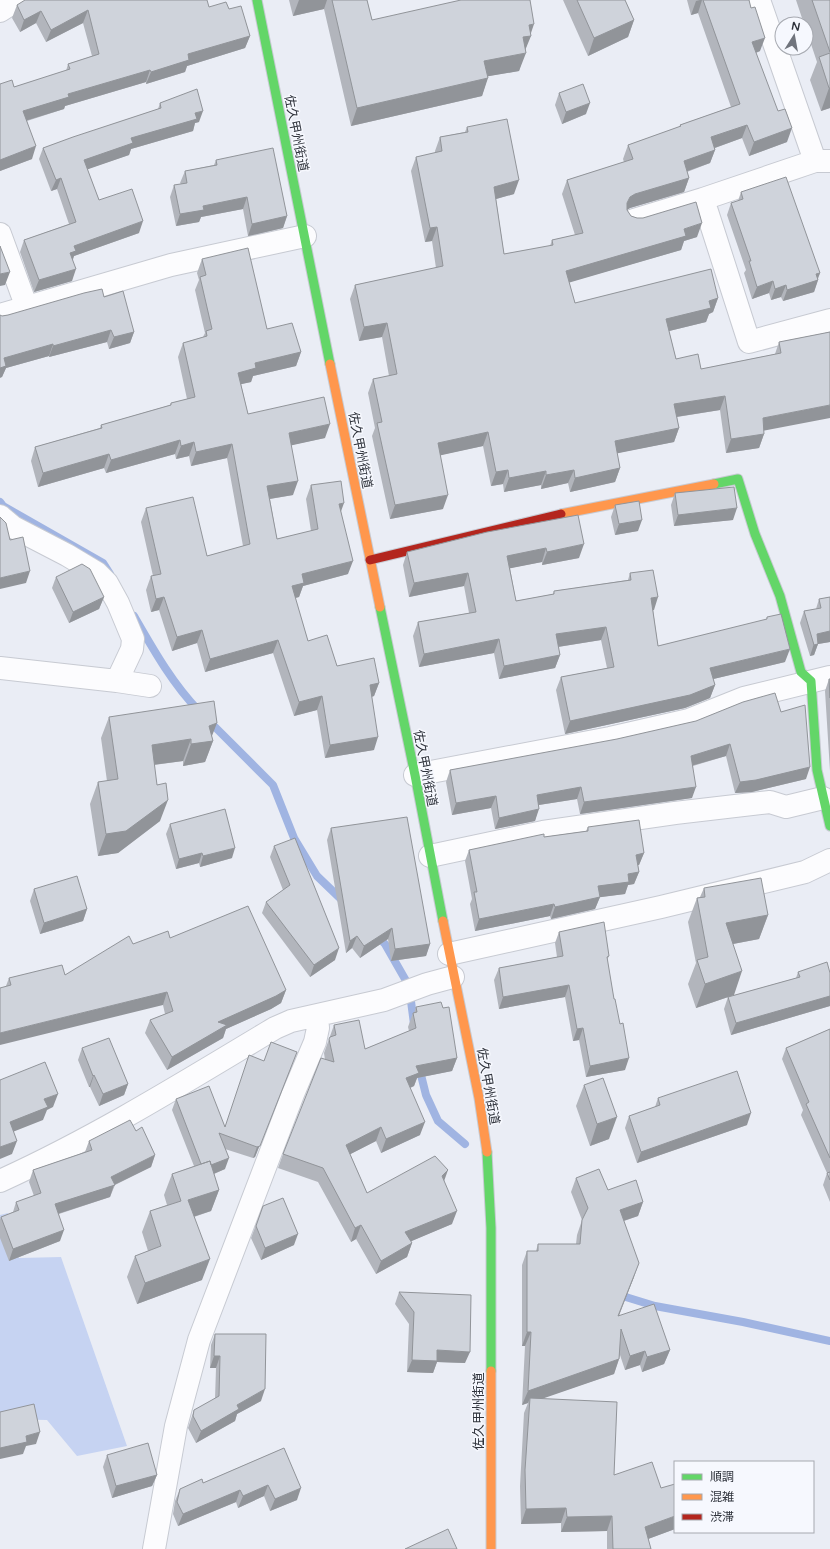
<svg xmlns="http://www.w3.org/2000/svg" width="830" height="1549" font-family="'Varela Round','Noto Sans JP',sans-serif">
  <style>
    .green { fill: #c6d3f2 }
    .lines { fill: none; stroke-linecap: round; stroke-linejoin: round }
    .stream { stroke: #a0b4e2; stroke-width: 8 }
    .street-casing { stroke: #c7cad2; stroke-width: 24 }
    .fast-casing { stroke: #c7cad2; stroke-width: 11 }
    .slow-casing { stroke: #c7cad2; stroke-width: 11 }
    .jam-casing { stroke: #c7cad2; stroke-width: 11 }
    .street { stroke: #fcfcfe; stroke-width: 22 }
    .fast { stroke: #63d668; stroke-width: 9 }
    .slow { stroke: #ff974d; stroke-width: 9 }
    .jam { stroke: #b3261e; stroke-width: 9 }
    .wall { fill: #b2b5bc }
    .shaded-wall { fill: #919499 }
    .building { fill: #cfd3db; stroke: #919499 }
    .labels { text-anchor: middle; stroke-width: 3; stroke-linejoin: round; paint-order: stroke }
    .street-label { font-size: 13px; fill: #2f333c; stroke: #f6f8fe }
  </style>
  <rect width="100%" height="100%" fill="#eaedf5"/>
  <!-- green -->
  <path class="green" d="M8 1213 19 1258 61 1257 127 1446 77 1456 47 1420 0 1419V1215Z"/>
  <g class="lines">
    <!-- stream -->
    <path class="stream" d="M0 502 3 506 103 563 110 574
      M134 616C153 649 172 683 199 711
      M209 721 273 785 294 838 317 876 343 901
      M376 935 385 944 409 986 414 1024
      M419 1067 426 1095 438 1121 465 1144
      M616 1294 655 1306 743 1322 830 1341"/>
    <!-- street casing -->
    <g class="street-casing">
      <path id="street" d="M759 0 815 161
        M0 11 17 0
        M830 161H815L703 199 749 342 830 320
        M634 220 703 199
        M0 234 27 308
        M0 315 171 265 305 236
        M0 516 13 527 67 555 97 573 107 583 118 603 133 639 132 649 117 681 0 668
        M117 681 150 686
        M415 775 610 738 689 720 744 698 830 677
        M430 856 543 832 675 813 770 802 786 807 823 798
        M449 954 661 907 805 872 830 860
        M0 1181C95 1138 185 1082 275 1028L291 1021 384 1000 427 984 453 977
        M154 1549 176 1426 199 1340 293 1094 315 1042 318 1028 317 1016"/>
    </g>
    <!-- fast casing -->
    <g class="fast-casing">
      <path id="fast" d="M257 0 330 364
        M714 484 738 479 755 534 780 596 801 672 811 681 817 770 830 826
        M380 607 415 775 443 921
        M487 1152 491 1228V1371"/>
    </g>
    <!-- slow casing -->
    <g class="slow-casing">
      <path id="slow" d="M330 364 380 607
        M561 514 714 484
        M443 921 479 1098 487 1152
        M491 1371V1549"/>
    </g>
    <!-- jam casing -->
    <g class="jam-casing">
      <path id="jam" d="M370 560 561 514"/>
    </g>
    <!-- street -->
    <use href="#street" class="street"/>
    <!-- fast -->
    <use href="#fast" class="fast"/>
    <!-- slow -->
    <use href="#slow" class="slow"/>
    <!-- jam -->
    <use href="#jam" class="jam"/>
  </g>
  <!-- wall -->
  <path class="wall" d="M289 0H367L372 20 530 34 519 71 488 76 482 96 351 126 324 9 293 16Z
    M563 0H625L634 20 628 37 588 56Z
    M687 0H749L760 51 756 53 787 142 749 156 742 138 715 148V150L710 163 687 172 689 178 684 192 630 208 627 210 631 216 637 218 697 237 684 241 681 250 569 282 575 303 718 298 713 312 709 314 706 322 669 331 676 359 701 369 775 354 779 342 830 332 763 431 764 434 759 448 726 453 720 410 677 417 679 428 674 442 617 453 620 468 615 482 570 492 568 483 541 489V485L504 492 503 484 491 486 483 446 440 455 443 509 390 519 372 436 375 428 368 393 373 379 389 376 382 337 359 341 350 299 355 285 436 268 432 241 425 242 411 171 416 157 435 153V151L440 137 465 132 467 127 514 194 496 199 504 254 550 246 552 240 575 235 562 194 567 180 624 162 623 159 628 145 679 127 680 125 731 107 698 13 691 15Z
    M796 0H830V108L821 111 810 80 817 62 806 29V24H804Z
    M17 5 209 7 229 9 250 36 245 48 187 66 185 72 146 84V82L65 106 64 109 27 121 32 159 0 171V84L14 87 66 71 68 64 92 56 83 23 46 42 36 23 20 32 12 18Z
    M559 93 586 114 562 124 555 105Z
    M160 103 199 122 195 123 193 131 131 149 129 155 87 169 99 200 139 233 74 256 73 260 72 281 34 292 20 252 24 240 69 224 57 189 51 191 39 159 43 148 158 109Z
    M216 160 287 216 283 228 248 236 243 209 201 217 199 222 176 226 170 197 174 185 181 184 180 183 185 171 214 165Z
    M741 192 820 273 818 279V280L814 292 783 301 781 297 771 300 769 293 752 299 744 273 746 270 727 215 731 203 738 201Z
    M202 259 267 329 301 352 296 366 253 376 251 382 241 384 248 414 325 438 291 445 293 495 270 499 277 539 311 531 306 499 311 485 341 511 348 574 303 586 299 597 295 598 308 641 337 666 379 683 374 696 372 697 374 750 325 758 317 710 294 716 273 653 205 672 197 643 172 651 159 610 151 612 146 590 151 576H153L141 522 146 508 207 556 243 546 227 458 191 466 189 456 176 459 175 454 106 473 104 468 38 487 31 461 35 447 100 428 101 425 170 405 171 403 187 399 178 357 183 343 203 337 205 333 195 290 199 280 197 273Z
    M104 297 134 332 130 343 109 349 107 342 49 357V356L6 368 2 377V316L8 315Z
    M675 493 733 520 674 526 671 505Z
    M615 505 638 531 615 535 611 517Z
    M487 532 579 558 542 565V562L510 568 516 601 553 594 554 591 628 580 630 573 654 610H653L658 646 766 620 767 617 785 662 713 679 715 685 710 698 685 708 565 734 556 690 561 677 607 668 601 640 558 647 560 655 555 668 499 679 494 653 419 667 413 636 418 622 469 613 464 586 409 597 403 565 407 552Z
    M56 577 104 597 99 609 69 623 52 588Z
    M830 597V642L818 644 814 655 810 656 800 623 804 611 816 609 819 599Z
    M829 679H830V771L825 691Z
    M781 712 806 779 752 792 735 793 726 756 693 766 692 798 580 814 577 799 539 805 535 821 495 829 491 808 452 815 446 782 450 770Z
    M109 717 212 737 213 741 205 762 183 766V761L154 765 160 821 118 853 98 856 90 804 98 782 107 781 101 738Z
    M170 824 232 858 200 867 199 863 176 869 166 834Z
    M588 827 644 853 639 865H638L639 872 634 884 628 885 625 894 600 897 595 909 551 919 550 916 475 931 470 904 472 899 465 861 469 850 544 837 586 831Z
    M331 828 430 944 426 956 391 961 388 939 360 958 352 948 346 953 327 840Z
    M274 846 335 960 310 977 262 913 266 902 283 890 270 857Z
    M704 888 768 915 759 939 733 944 734 995 696 1008 688 984 696 963 688 922 697 898 700 897Z
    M34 889 87 909 83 921 40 934 30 901Z
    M559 932 609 956 607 960 625 1070 586 1077 579 1040 573 1041 565 997 499 1009 494 980 499 968 557 957 555 943Z
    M170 938 286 990 281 1003 271 1009 226 1029 223 1038 167 1070 145 1033 150 1020 165 1014 163 1005 6 986 9 978 65 975 133 944Z
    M798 972 830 973V1006L731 1035 724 1009 728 997 796 978Z
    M416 1007 443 1008 457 1058 452 1071 417 1078 414 1086 410 1088 420 1135 381 1153 376 1141 350 1154 367 1193 444 1181 452 1224 411 1241 412 1243 407 1257 376 1274 356 1239 351 1242 318 1182 278 1168 283 1154 325 1060 324 1053 334 1025 365 1049 409 1031 408 1027 413 1013H414Z
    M830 1029V1202L823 1185 827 1173 801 1115 803 1110 782 1059 786 1048Z
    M82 1048 128 1084 124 1095 99 1106 90 1087H89L78 1060Z
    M297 1052 255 1157 253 1158 225 1149V1169L214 1174 219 1190 211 1211 194 1217 202 1280 137 1304 127 1277 135 1256 148 1251 142 1232 150 1211 167 1205 164 1195 172 1174 194 1166 172 1110 176 1099 225 1126 264 1061Z
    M584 1085 609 1139 590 1146 576 1106Z
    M658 1098 747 1125 637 1163 625 1128 629 1116 655 1107Z
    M136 1131 155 1155 151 1167 115 1185 110 1197 59 1214 60 1241 9 1261 0 1238V1219L1 1217 13 1212 16 1202 34 1196 29 1182 33 1170 85 1152 89 1141Z
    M576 1178 608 1190 643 1202 638 1216 624 1221 634 1277 618 1316 670 1350 664 1364 642 1372 640 1365 625 1370 620 1355 619 1359 614 1374 542 1398 614 1475 675 1529 648 1539 651 1549H607V1531L561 1532V1523L521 1524 520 1486 524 1413 528 1403 522 1405 525 1346H522V1265L527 1251H536L538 1244H576L577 1235 582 1220 571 1192Z
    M263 1206 294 1245 261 1260 251 1238Z
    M399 1292 465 1363 437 1362 433 1373 407 1372 409 1324 395 1304Z
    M215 1334 261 1401 237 1414 235 1421 196 1443 188 1428 194 1410 215 1399 216 1368H210L211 1345Z
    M284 1448 297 1500 270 1511 264 1496 238 1508 236 1502 178 1526 173 1514 175 1501 180 1489 203 1483Z
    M107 1455 157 1475 152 1486 112 1498 103 1467Z"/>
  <!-- shaded-wall -->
  <path class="shaded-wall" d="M299 0H327L324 9 293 16Z
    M700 0H702L698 13 691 15 696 1Z
    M88 10 83 23 46 42 51 30Z
    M41 11 36 23 20 32 24 20Z
    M634 20 628 37 588 56 594 38Z
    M534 24 530 36H531L524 53 523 37 529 25Z
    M250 36 245 48 187 66 185 72 146 84 151 72 188 54Z
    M765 38 760 51 747 56 752 42Z
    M526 53 519 71 478 78 484 61Z
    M150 70 146 82 65 106 64 109 18 123 23 111 68 94Z
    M488 78 482 96 351 126 357 108Z
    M829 88H830V108L821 111Z
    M590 103 586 114 562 124 566 112Z
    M203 111 199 122 195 123 193 131 131 149 129 155 80 172 84 160 131 138 195 113Z
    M747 125 742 138 706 151 711 137Z
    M792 128 787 142 749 156 754 142Z
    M36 146 32 159 0 171V160Z
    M715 150 710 163 679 174 684 161Z
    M61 178 57 189 51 191 56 180Z
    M689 178 684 192 630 208 625 211 627 203 630 197 635 194Z
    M519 180 514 194 489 201 494 187Z
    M247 197 243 209 201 217 199 222 176 226 180 214 203 206Z
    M287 216 283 228 248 236 252 224Z
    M143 221 139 233 74 256 71 263 70 253 74 246Z
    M702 223 697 237 684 241 681 250 561 285 566 271 684 229Z
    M437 227 432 241 425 242 430 228Z
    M76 269 72 281 34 292 39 280Z
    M10 272 5 285 0 286V274Z
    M820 273 817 280H818L814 292 783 301 787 290 816 274Z
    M773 281 769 293 752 299 757 287Z
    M786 285 781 297 771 300 775 289Z
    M718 298 713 312 709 314 706 322 661 333 666 319 709 301Z
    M387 323 382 337 359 341 364 327Z
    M111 330 107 342 49 357 53 346Z
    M134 332 130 343 109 349 114 337Z
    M53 344 49 356 6 368 2 377 0 378V368L4 358Z
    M301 352 296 366 253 376 251 382 233 386 238 373 255 363Z
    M725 396 720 410 669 418 674 404Z
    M830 405V418L757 432 763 418Z
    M330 424 325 438 284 447 289 433Z
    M679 428 674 442 609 455 615 441Z
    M488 432 483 446 433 457 438 443Z
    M764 434 759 448 726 453 731 439Z
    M180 440 175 454 106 473 111 460Z
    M194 442 189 456 176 459 181 446Z
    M232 444 227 458 191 466 196 452Z
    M109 454 104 468 38 487 43 473Z
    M620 468 615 482 570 492 575 478Z
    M508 470 503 484 491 486 496 472Z
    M574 470 568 483 541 489 546 475Z
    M546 471 541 485 504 492 509 478Z
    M298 481 293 495 263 500 267 486Z
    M448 495 443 509 390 519 395 505Z
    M344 503 339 517V504Z
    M737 508 733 520 674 526 678 515Z
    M642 520 638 531 615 535 619 524Z
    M584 544 579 558 542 565 547 552Z
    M546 548 542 562 502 570 507 556Z
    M353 561 348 574 303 586 299 597 287 600 292 586 302 574Z
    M30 571 26 583 0 589V578Z
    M468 573 464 586 409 597 414 583Z
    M104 597 99 609 69 623 73 612Z
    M164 597 159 610 151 612 156 599Z
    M658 597 654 610 646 611 651 598Z
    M606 627 601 640 551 648 556 634Z
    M202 630 197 643 172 651 177 637Z
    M830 631V642L818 644 814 655 810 656 817 634Z
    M499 639 494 653 419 667 424 654Z
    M278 640 273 653 205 672 210 659Z
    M790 649 785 662 705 681 710 668Z
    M560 655 555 668 499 679 504 666Z
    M379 683 374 696 365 698 370 685Z
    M715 685 710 698 685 708 565 734 570 721Z
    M322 696 317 710 294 716 299 702Z
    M217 723 210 741H213L205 762 183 766 191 744 209 726Z
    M378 737 374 750 325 758 330 745Z
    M191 739 183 761 144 766 152 745Z
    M730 744 726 756 687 767 691 756Z
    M810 767 806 779 752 792 735 793 740 782Z
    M581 787 577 799 532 806 537 795Z
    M696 787 692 798 580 814 584 802Z
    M496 796 491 808 452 815 456 803Z
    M168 800 160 821 118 853 98 856 106 834Z
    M539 809 535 821 495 829 499 818Z
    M235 848 232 858 200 867 203 856Z
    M202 853 199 863 176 869 179 859Z
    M644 853 639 865 632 866 636 855Z
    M639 872 634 884 628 885 625 894 594 898 598 886 628 874Z
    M600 897 595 909 551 919 555 907Z
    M554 904 550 916 475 931 479 919Z
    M87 909 83 921 40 934 44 923Z
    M768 915 759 939 717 947 726 923Z
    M392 928 388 939 360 958 364 946Z
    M357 936 352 948 346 953 350 941Z
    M430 944 426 956 391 961 395 949Z
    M339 948 335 960 310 977 314 965Z
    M742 971 734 995 696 1008 705 984Z
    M569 985 565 997 499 1009 503 997Z
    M286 990 281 1003 271 1009 226 1029 223 1038 167 1070 172 1057 218 1022Z
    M167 992 163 1005 0 1045V1033Z
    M830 996V1006L731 1035 736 1023Z
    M583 1028 579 1040 573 1041 577 1029Z
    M297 1052 255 1157 253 1158 257 1147Z
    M457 1058 452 1071 417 1078 414 1086 401 1092 406 1078 416 1066Z
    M629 1058 625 1070 586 1077 590 1066Z
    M94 1075 90 1087H89L93 1076Z
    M128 1084 124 1095 99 1106 103 1094Z
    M58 1094 53 1107 47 1110 43 1120 5 1135 10 1122 44 1099Z
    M751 1113 747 1125 637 1163 641 1152Z
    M617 1117 609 1139 590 1146 597 1124Z
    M425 1122 420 1135 381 1153 386 1139Z
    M381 1127 376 1141 341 1159 346 1145Z
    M17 1141 12 1154 0 1159V1147Z
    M155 1155 151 1167 114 1185 110 1197 51 1216 55 1204Z
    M229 1158 225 1169 199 1180 203 1168Z
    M448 1170 443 1184 442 1176Z
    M219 1190 211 1211 180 1221 188 1200Z
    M643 1202 638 1216 614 1224 620 1210Z
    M457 1211 452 1224 400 1246 405 1232Z
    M361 1225 356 1239 351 1242 355 1228Z
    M64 1230 60 1241 9 1261 13 1249Z
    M298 1234 294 1245 261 1260 265 1248Z
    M412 1243 407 1257 376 1274 381 1261Z
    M210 1259 202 1280 137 1304 145 1283Z
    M639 1263 634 1277 613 1331 618 1316Z
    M527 1332H531L525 1346H522Z
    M437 1350 470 1352 465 1363 437 1362 433 1373 407 1372 412 1360Z
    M670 1350 664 1364 642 1372 647 1357Z
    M645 1351 640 1365 625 1370 630 1356Z
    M214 1356H220L216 1368H210Z
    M619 1359 614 1374 530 1403V1398L528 1403 522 1405 528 1391Z
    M265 1389 261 1401 237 1414 235 1421 196 1443 201 1431 237 1405Z
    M40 1432 36 1444 26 1446 23 1454 0 1459V1448L26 1436Z
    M157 1475 152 1486 112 1498 116 1486Z
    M268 1485 264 1496 238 1508 243 1496Z
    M301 1488 297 1500 270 1511 275 1499Z
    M240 1490 236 1502 178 1526 183 1514Z
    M566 1508 561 1523 521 1524 526 1509Z
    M612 1516 607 1531 561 1532 567 1517Z
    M675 1516V1529L640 1542 645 1527Z"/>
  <!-- building -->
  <path class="building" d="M25 0H207L209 7 226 2 229 9 241 6 250 36 188 54 189 60 151 72 150 70 68 94 69 97 23 111 36 146 0 160V84L12 80 14 87 70 69 68 64 99 54 88 10 51 30 41 11 24 20 17 5Z
    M332 0H367L372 20 461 0H530L534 24 529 25 531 36 523 37 526 53 484 61 488 78 357 108Z
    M577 0H625L634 20 594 38Z
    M703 0H749L751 8 755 7 765 38 752 42 778 111 785 109 792 128 754 142 747 125 711 137 715 150 684 161 689 178 635 194 630 197 627 203V210L631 216 637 218H643L696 202 702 223 684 229 686 236 566 271 575 303 711 269 718 298 709 301 711 308 666 319 676 359 698 354 701 369 781 353 779 342 830 332V405L763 418 764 434 731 439 725 396 674 404 679 428 615 441 620 468 575 478 574 470 546 475V471L509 478 508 470 496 472 488 432 438 443 448 495 395 505 377 423 382 422 373 379 397 374 387 323 364 327 355 285 443 266 437 227 430 228 416 157 442 151 440 137 468 132 467 127 507 119 519 180 494 187 504 254 553 245 552 240 583 233 567 180 633 159 628 145 681 126 680 125 740 104Z
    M812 0H830V52Z
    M830 53V88H829L819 57Z
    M583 84 590 103 566 112 559 93Z
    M197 89 203 111 195 113 197 119 131 138 133 143 84 160 99 200 132 189 143 221 74 246 76 251 70 253 76 269 39 280 24 240 76 222 61 178 56 180 43 148 73 137 161 108 160 103Z
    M273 148 287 216 252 224 247 197 203 206 204 210 180 214 174 185 187 183 185 171 217 165 216 160Z
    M786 177 820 273 816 274 818 280 787 290 786 285 775 289 773 281 757 287 749 261H751L731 203 743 199 741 192Z
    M0 246 10 272 0 274Z
    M248 248 267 329 292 323 301 352 255 363 256 368 238 373 248 414 324 397 330 424 289 433 298 481 267 486 277 539 318 529 311 485 341 481 344 503 339 504 353 561 302 574 304 583 292 586 308 641 327 635 337 666 374 658 379 683 370 685 378 737 330 745 322 696 299 702 278 640 210 659 202 630 177 637 164 597 156 599 151 576 161 574 146 508 193 497 207 556 250 544 232 444 196 452 194 442 181 446 180 440 111 460 109 454 43 473 35 447 102 428 101 425 171 405V403L195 397 183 343 207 336 206 331 212 329 200 277 206 275 202 259Z
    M102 289 104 297 123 291 134 332 114 337 111 330 53 346V344L4 358 6 366 0 368V315L2 316 8 315 84 293Z
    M734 487 737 508 678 515 675 493Z
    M639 501 642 520 619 524 615 505Z
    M578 515 584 544 547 552 546 548 507 556 516 601 554 594V591L631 580 630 573 653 570 658 597 651 598 658 646 767 619V617L781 614 790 649 710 668 715 685 690 695 570 721 561 677 614 667 606 627 556 634 560 655 504 666 499 639 424 654 418 622 476 612 468 573 414 583 407 552 487 532Z
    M0 517 6 523 10 540 23 537 30 571 0 578Z
    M82 564 90 569 104 597 73 612 56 577Z
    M830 597V631L817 634 818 644 814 645 804 611 821 608 819 599Z
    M829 679H830V698Z
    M775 693 781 712 805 705 810 767 756 780 740 782 730 744 691 756 696 787 584 802 581 787 537 795 539 809 499 818 496 796 456 803 450 770 617 739 696 721 743 702Z
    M214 701 217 723 209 726 213 741 191 744V739L152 745 157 785 166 783 168 800 126 831 106 834 98 782 118 779 109 717Z
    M225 809 235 848 203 856 202 853 179 859 170 824Z
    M407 817 430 944 395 949 392 928 364 946 357 936 350 941 331 828Z
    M639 820 644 853 636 855 639 872 628 874 629 882 598 886 600 897 555 907 554 904 479 919 474 892H477L469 850 544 834V837L588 831V827Z
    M295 838 339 948 314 965 266 902 290 885 274 846Z
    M77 876 87 909 44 923 34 889Z
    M761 878 768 915 726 923 742 971 705 984 697 960 708 957 697 898 705 897 704 888Z
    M248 906 286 990 276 996 218 1022 227 1025 172 1057 150 1020 173 1011 167 992 0 1033V988L11 985 9 978 62 965 65 975 129 936 133 944 168 931 170 938Z
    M604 922 609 956 607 957 614 999H615L620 1024 623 1023 629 1058 590 1066 583 1028 577 1029 569 985 503 997 499 968 563 956 559 932Z
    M827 962 830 973V996L736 1023 728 997 800 977 798 972Z
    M441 1002 443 1008 449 1007 457 1058 416 1066 419 1073 406 1078 425 1122 386 1139 381 1127 346 1145 367 1193 435 1156 448 1170 442 1176 457 1211 405 1232 412 1243 381 1261 361 1225 355 1228 323 1168 283 1154 321 1058 334 1062 329 1039 330 1037 336 1035 334 1025 359 1020 365 1049 416 1028 413 1013 417 1012 416 1007Z
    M830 1029V1158L806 1104 809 1102 786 1048Z
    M109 1038 128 1084 103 1094 94 1075 93 1076 82 1048Z
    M271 1042 297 1052 260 1146 257 1147 219 1133 229 1158 211 1165 210 1161 201 1164 176 1099 209 1086 225 1127 249 1055 264 1061Z
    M45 1062 58 1094 44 1099 48 1107 10 1122 17 1141 0 1147V1080Z
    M737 1071 751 1113 641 1152 629 1116 660 1105 658 1098Z
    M603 1078 617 1117 597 1124 584 1085Z
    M130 1120 136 1131 142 1127 155 1155 111 1177 115 1185 55 1204 64 1230 13 1249 1 1217 19 1210 16 1202 41 1193 33 1170 92 1150 89 1141Z
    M210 1161 219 1190 188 1200 210 1259 145 1283 135 1256 161 1246 150 1211 181 1201 172 1174Z
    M599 1169 608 1190 636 1180 643 1202 620 1210 639 1263 618 1316 654 1304 670 1350 647 1357 645 1351 630 1356 621 1329 619 1359 528 1391 531 1332H527V1251H538V1244H580L582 1220 588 1208 576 1178Z
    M830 1172V1180L827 1173Z
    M283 1198 298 1234 265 1248 256 1226 263 1206Z
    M399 1292 471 1295 470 1352 437 1350V1361L412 1360 414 1312Z
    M215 1334H266L265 1389 237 1405 239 1409 201 1431 193 1416 194 1410 219 1396 220 1356H214Z
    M530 1398 617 1402 614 1475 652 1462 661 1488 675 1484V1516L645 1527 651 1549H613L612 1516 567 1517 566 1508 526 1509 525 1470Z
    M34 1404 40 1432 26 1436 27 1442 0 1448V1412Z
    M148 1443 157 1475 116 1486 107 1455Z
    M284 1448 301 1488 275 1499 268 1485 243 1496 240 1490 183 1514 177 1502 180 1489 202 1479 203 1483Z
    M448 1529 457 1549H405Z"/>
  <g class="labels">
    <!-- street labels -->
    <g class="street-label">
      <text transform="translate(297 133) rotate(79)" y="5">佐久甲州街道</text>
      <text transform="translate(361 450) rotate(79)" y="5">佐久甲州街道</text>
      <text transform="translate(426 768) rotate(79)" y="5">佐久甲州街道</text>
      <text transform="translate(489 1086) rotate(80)" y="5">佐久甲州街道</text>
      <text transform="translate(478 1411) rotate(-90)" y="5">佐久甲州街道</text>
    </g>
  </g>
  <!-- legend -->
  <rect x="674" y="1461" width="140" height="72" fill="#f6f8fe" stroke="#a6a9b0"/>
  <rect x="682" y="1474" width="20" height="6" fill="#63d668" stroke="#a6a9b0"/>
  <text x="710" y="1481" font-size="12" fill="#2f333c">順調</text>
  <rect x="682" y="1494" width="20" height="6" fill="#ff974d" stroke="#a6a9b0"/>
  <text x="710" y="1501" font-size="12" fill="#2f333c">混雑</text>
  <rect x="682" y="1514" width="20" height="6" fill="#b3261e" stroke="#a6a9b0"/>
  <text x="710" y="1521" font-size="12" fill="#2f333c">渋滞</text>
  <!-- north arrow -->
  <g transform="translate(794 36) rotate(11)"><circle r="19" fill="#f6f8fe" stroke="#a6a9b0"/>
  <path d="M0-3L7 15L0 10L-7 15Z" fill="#70747d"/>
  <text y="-6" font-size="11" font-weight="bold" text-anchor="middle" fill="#2f333c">N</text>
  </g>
</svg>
